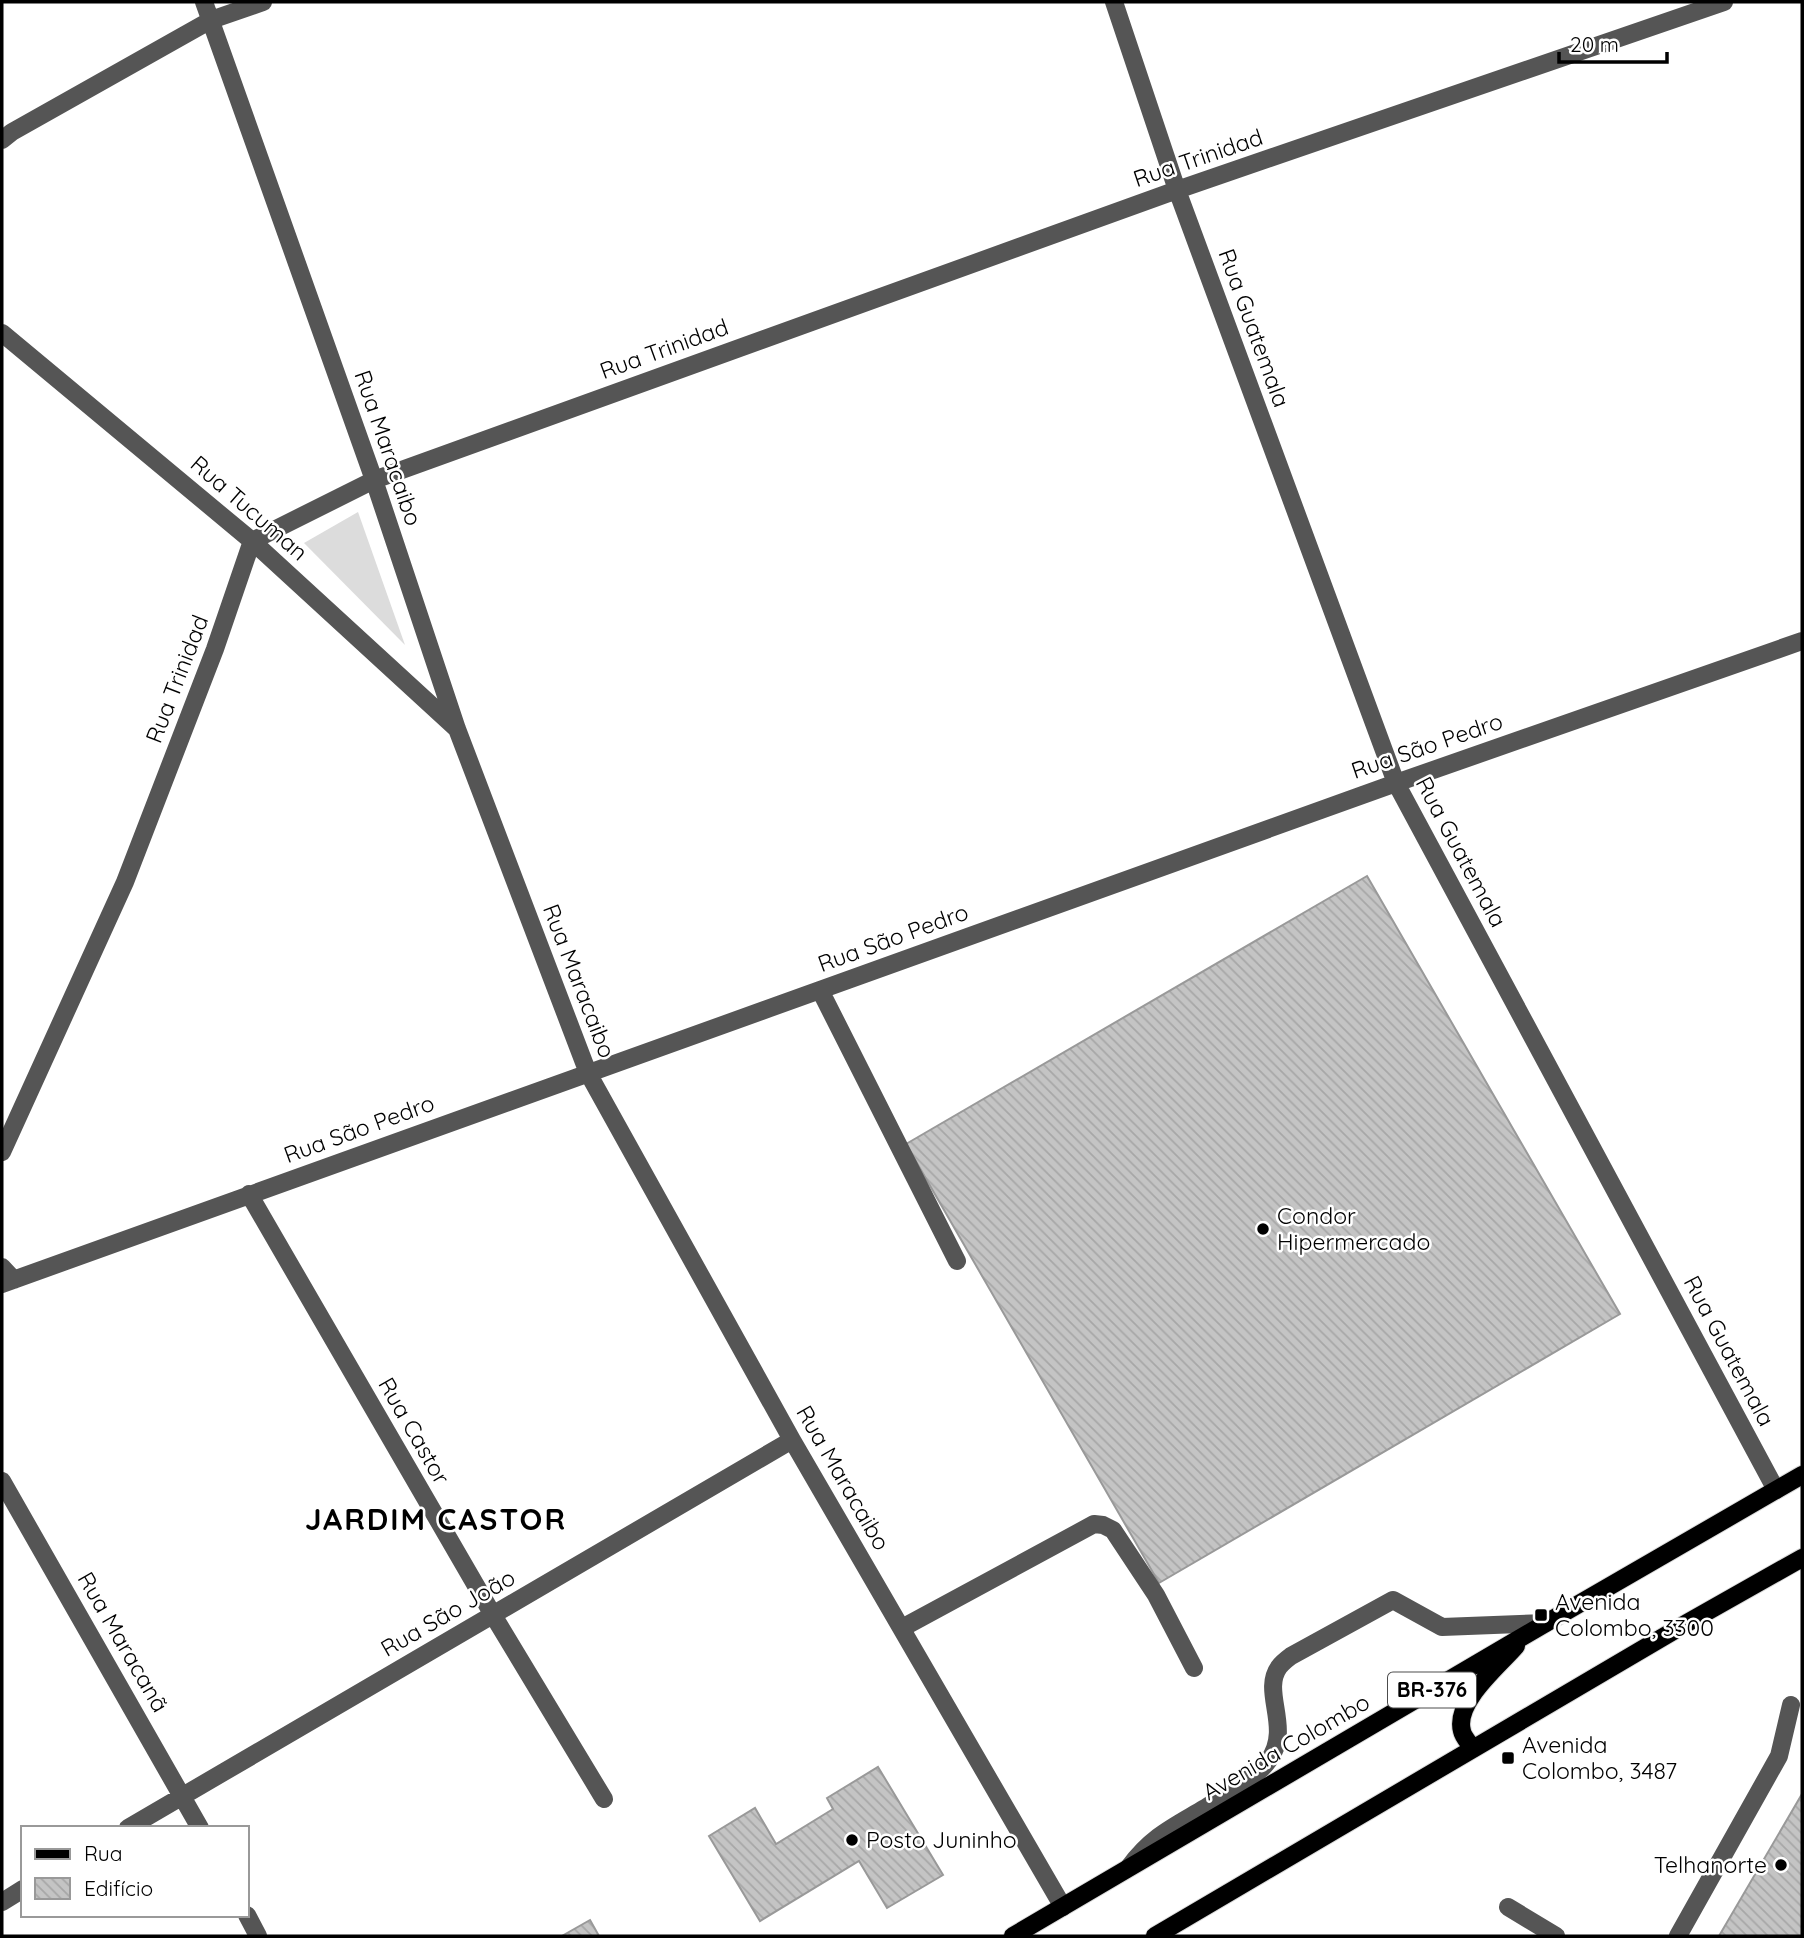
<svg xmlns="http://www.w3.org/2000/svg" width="1804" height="1938" font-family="Quicksand,sans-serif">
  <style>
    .green { fill: #dcdcdc }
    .building { fill: url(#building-back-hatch); stroke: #999; stroke-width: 2 }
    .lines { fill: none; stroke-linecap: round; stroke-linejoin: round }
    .major-casing { stroke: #dbdbdb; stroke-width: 20 }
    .minor { stroke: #555; stroke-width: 18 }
    .major { stroke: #000; stroke-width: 18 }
    .poi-dot { fill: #000; stroke: #fff; stroke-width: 2.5 }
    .labels { text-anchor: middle; stroke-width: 5; stroke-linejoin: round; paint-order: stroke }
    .shield { fill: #fff; stroke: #4c4c4c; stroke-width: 2 }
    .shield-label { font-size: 21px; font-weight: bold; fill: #000 }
    .street-label { font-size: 23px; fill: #000; stroke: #fff }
    .poi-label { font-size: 23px; fill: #000; stroke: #fff; text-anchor: start }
    .district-label { font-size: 30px; font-weight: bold; letter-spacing: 2px; fill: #000; stroke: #fff }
  </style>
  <defs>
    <pattern id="building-back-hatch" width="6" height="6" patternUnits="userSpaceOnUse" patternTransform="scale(1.75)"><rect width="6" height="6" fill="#c4c4c4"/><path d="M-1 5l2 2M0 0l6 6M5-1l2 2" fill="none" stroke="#a7a7a7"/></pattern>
  </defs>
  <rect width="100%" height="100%" fill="#fff"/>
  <!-- green -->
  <path class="green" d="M358 512 405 645 304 543Z"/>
  <!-- building -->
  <path class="building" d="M1367 876 1620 1314 1159 1583 906 1144Z
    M878 1767 943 1875 887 1908 859 1861 760 1921 709 1836 755 1808 776 1844 833 1809 827 1798Z
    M1802 1794V1936H1719Z
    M590 1920 599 1936H562Z"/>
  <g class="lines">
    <!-- major casing -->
    <g class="major-casing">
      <path id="major" d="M1473 1749C1470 1744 1463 1737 1462 1731 1454 1702 1499 1666 1516 1646
        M1013 1936 1546 1623 1802 1475
        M1155 1936 1687 1623 1802 1558"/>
    </g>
    <!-- minor -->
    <path class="minor" d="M204 2 374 480 457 729 588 1073 792 1440 1063 1907
      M1114 2 1177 190 1396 783 1776 1490
      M2 140 12 132 211 20 263 2
      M2 333 252 541 456 728
      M820 990 957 1261
      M2 1152 125 882 215 649 252 541 374 480 1177 190 1724 2
      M249 1194 493 1615 604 1799
      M2 1267 14 1280
      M2 1284 1396 783 1802 641
      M2 1481 200 1828
      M902 1628 1094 1524 1103 1525 1113 1530 1156 1595 1194 1668
      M128 1828 792 1440
      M1129 1867C1152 1836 1173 1827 1205 1808 1214 1803 1222 1796 1231 1790 1244 1782 1260 1773 1269 1760 1292 1727 1261 1692 1279 1667 1282 1663 1287 1659 1291 1656L1393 1600 1442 1627 1546 1623
      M2 1902 23 1889
      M1508 1907 1556 1936
      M247 1915 258 1936
      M1678 1936 1779 1756 1791 1705"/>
    <!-- major -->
    <use href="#major" class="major"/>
  </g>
  <!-- markers -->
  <g class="poi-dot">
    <circle cx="1263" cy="1229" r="7"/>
    <rect x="1534" y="1608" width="14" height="14" rx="3.5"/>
    <rect x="1501" y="1751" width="14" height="14" rx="3.5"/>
    <circle cx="852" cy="1840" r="7"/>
    <circle cx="1781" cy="1865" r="7"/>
  </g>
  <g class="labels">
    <!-- shield labels -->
    <rect class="shield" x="1388" y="1672.5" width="88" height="35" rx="5"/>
    <g class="shield-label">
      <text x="1432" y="1697">BR-376</text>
    </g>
    <!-- street labels -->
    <g class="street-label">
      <text transform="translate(1198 158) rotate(-19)" y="8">Rua Trinidad</text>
      <text transform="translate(1254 328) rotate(70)" y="8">Rua Guatemala</text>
      <text transform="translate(664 349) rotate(-20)" y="8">Rua Trinidad</text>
      <text transform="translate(388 448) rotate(71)" y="8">Rua Maracaibo</text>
      <text transform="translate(249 508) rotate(41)" y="8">Rua Tucuman</text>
      <text transform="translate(177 679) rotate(-69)" y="8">Rua Trinidad</text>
      <text transform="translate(1427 746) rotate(-19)" y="8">Rua São Pedro</text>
      <text transform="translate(1461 852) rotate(62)" y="8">Rua Guatemala</text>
      <text transform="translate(893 938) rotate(-20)" y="8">Rua São Pedro</text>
      <text transform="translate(579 981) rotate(69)" y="8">Rua Maracaibo</text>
      <text transform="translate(359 1129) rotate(-20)" y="8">Rua São Pedro</text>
      <text transform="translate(1729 1351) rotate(62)" y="8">Rua Guatemala</text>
      <text transform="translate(414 1431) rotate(60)" y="8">Rua Castor</text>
      <text transform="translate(843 1478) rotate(60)" y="8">Rua Maracaibo</text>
      <text transform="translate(448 1613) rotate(-30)" y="8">Rua São João</text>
      <text transform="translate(123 1642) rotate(60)" y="8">Rua Maracanã</text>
      <text transform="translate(1286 1747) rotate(-30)" y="8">Avenida Colombo</text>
    </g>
    <!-- poi labels -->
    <g class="poi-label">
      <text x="1277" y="1224">Condor<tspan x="1277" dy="26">Hipermercado</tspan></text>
      <text x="1555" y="1610">Avenida<tspan x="1555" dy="26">Colombo, 3300</tspan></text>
      <text x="1522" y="1753">Avenida<tspan x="1522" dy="26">Colombo, 3487</tspan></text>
      <text x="866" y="1848">Posto Juninho</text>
      <text x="1767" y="1873" text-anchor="end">Telhanorte</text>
    </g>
    <!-- district labels -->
    <g class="district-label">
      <text x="436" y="1530">JARDIM CASTOR</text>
    </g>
  </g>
  <!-- border -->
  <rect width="1804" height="1938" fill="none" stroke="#000000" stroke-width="7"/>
  <!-- legend -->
  <rect x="21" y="1826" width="228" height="91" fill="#ffffff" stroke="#999999" stroke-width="2"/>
  <rect x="35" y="1849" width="35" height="10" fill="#000000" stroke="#999999" stroke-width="2"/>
  <text x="84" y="1861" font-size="21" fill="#000000">Rua</text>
  <rect x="35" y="1878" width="35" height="21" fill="url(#building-back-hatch)" stroke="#999999" stroke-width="2"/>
  <text x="84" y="1896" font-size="21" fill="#000000">Edifício</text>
  <!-- scale -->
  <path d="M1559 52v10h108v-10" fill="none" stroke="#000000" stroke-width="3.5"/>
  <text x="1570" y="52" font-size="21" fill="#000000" stroke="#ffffff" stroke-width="5" paint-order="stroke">20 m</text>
</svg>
